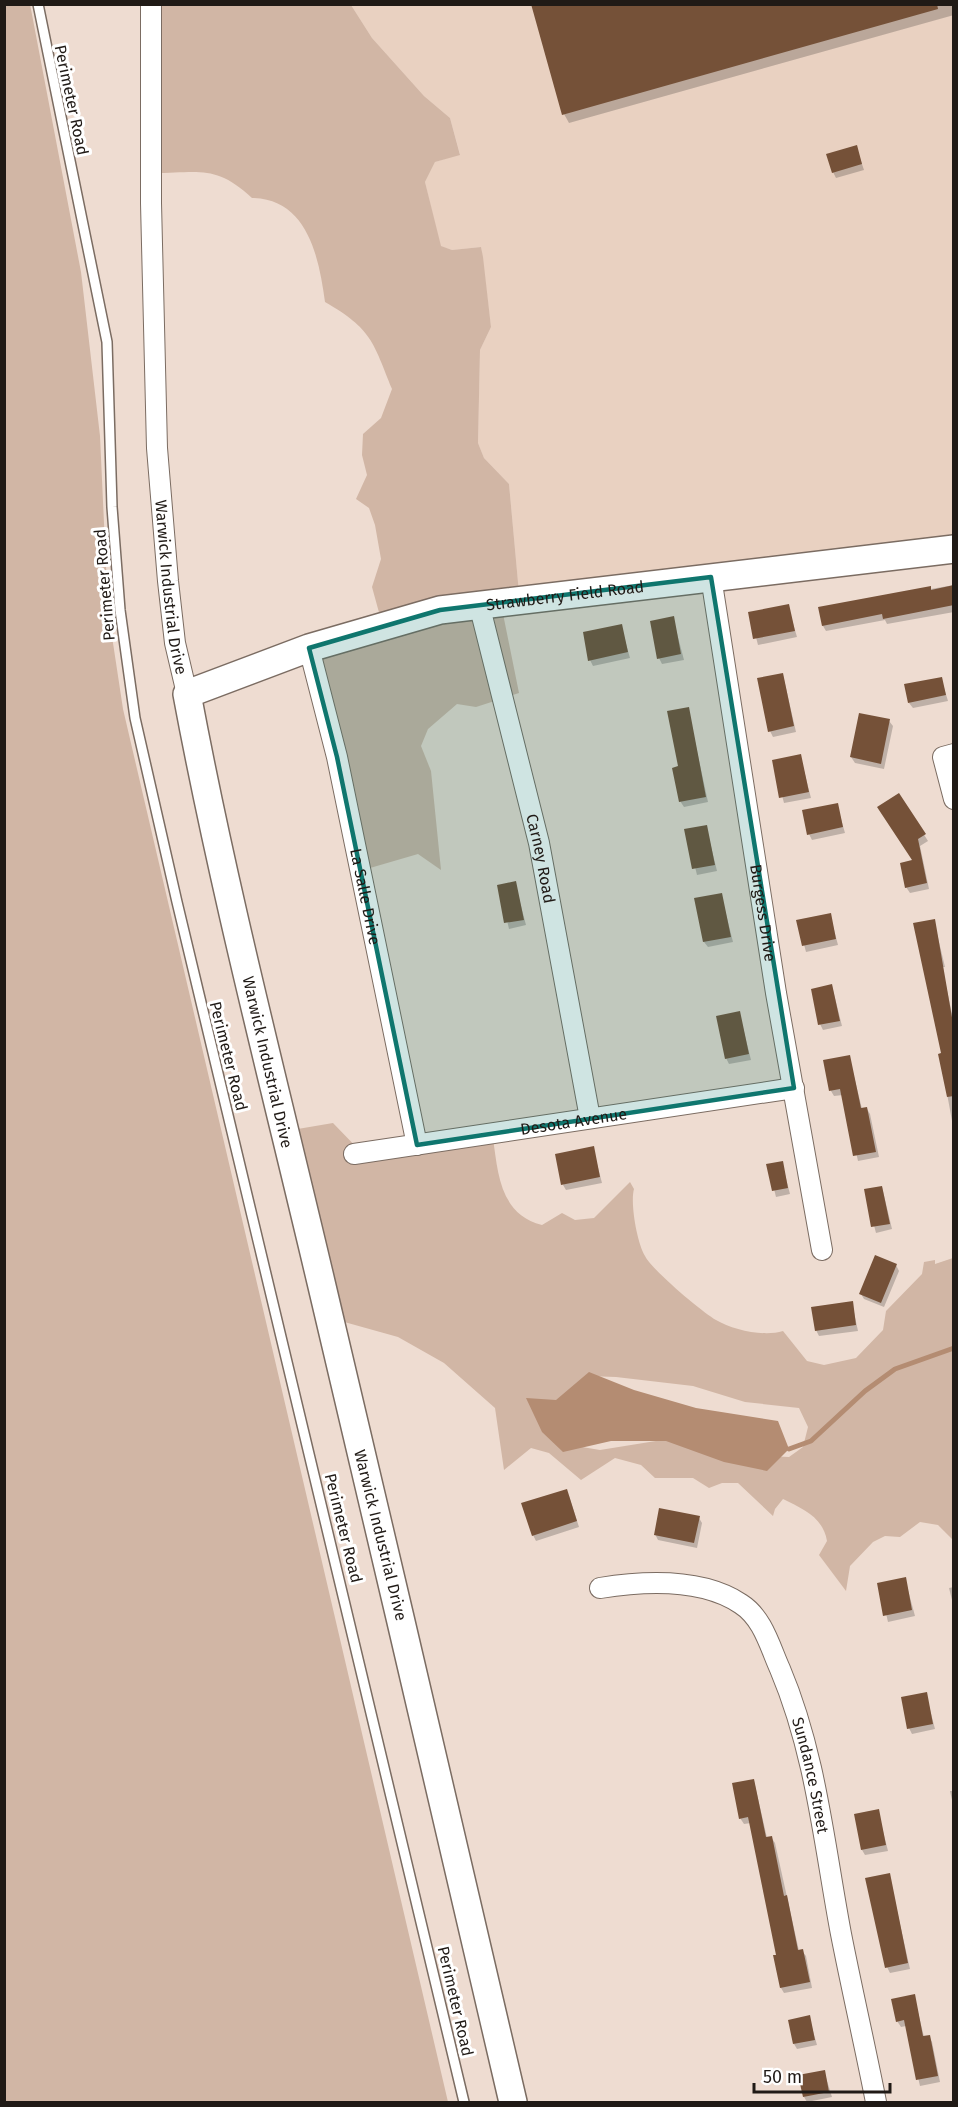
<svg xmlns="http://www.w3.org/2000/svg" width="958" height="2107" font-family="'Fira Sans',sans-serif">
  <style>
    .built { fill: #e9d1c1 }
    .green { fill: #d1b6a5; fill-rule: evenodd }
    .water { fill: #b48c72 }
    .shadow { fill: #0003 }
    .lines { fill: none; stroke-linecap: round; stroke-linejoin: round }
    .stream { stroke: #b48c72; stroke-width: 5 }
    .building { fill: #755138 }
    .lane-casing { stroke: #7b6c62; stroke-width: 12 }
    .street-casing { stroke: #7b6c62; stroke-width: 22 }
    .secondary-casing { stroke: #7b6c62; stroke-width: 30 }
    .lane { stroke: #fff; stroke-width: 9 }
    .street { stroke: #fff; stroke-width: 20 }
    .secondary { stroke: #fff; stroke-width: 27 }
    .marked { fill: #0f766e; fill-opacity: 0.2; stroke: #0f766e; stroke-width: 4.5; stroke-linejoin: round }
    .labels { text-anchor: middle; stroke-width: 6; stroke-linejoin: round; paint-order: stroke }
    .street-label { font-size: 16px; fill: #201a16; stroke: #fff }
  </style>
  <rect width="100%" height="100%" fill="#eedcd1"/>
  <!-- built -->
  <path class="built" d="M351 5H953V547L519 593 509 484 484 458 478 443 480 350 491 327 481 247 452 250 440 246 425 182 435 162 460 154 450 118 424 96 372 38Z"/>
  <!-- green -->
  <path class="green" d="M30 4 81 272 100 436 108 610 123 709 448 2102H5L4 5Z
    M149 5H351L372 38 424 96 450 118 460 155 435 162 425 182 441 246 452 250 481 247 483 257 491 327 480 350 478 443 484 458 509 484 519 593 501 604 519 693 476 707 457 704 428 729 421 746 431 771 441 870 418 854 370 868 365 861 318 648 383 627 372 587 381 559 375 525 369 508 356 499 367 475 362 455 363 434 381 418 392 389C373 342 372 329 325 302 319 258 308 199 252 198 216 164 199 173 153 173Z
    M333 1123 363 1154 493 1138C498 1174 500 1214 542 1225L562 1213 575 1220 594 1218 630 1182 634 1189C630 1203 637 1243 645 1256 652 1270 702 1312 716 1320 733 1330 764 1337 783 1331L807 1361 824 1365 856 1358 883 1330 886 1311 922 1274 924 1262 935 1260V1264L953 1258V1540L938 1525 920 1522 900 1537 885 1536 873 1542 850 1566 846 1591 819 1555 827 1541C823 1517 803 1509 783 1499L775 1509 773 1516 738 1483H722L709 1488 693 1478H655L641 1465 615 1458 581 1480 549 1453 531 1448 504 1470 495 1408 444 1363 398 1337 330 1318 286 1131ZM587 1376 616 1377 693 1386 745 1402 799 1408 808 1427 803 1447 789 1457 746 1455 662 1440 600 1450 582 1447Z"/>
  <!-- water -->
  <path class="water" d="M589 1372 634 1390 696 1408 778 1421 789 1449 767 1471 724 1462 666 1441H611L563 1452 542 1432 526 1398 556 1400Z"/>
  <!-- shadow -->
  <path class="shadow" d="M533 4H954V15L569 123 564 114Z
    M856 146 864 170 836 178 833 172Z
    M954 585V612L887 624 885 620 826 631 823 626 820 608Z
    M788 606 797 637 758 645 750 614Z
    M673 618 684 660 662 664 659 658Z
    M621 626 630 658 593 666 590 660Z
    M783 675 796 732 773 737 770 731Z
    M941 678 948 701 913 708 909 703Z
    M688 709 708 802 684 807 680 801V768Z
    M889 721 893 726 884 769 855 763 851 757Z
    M800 755 811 798 784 803 773 761Z
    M899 795 928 841 920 846 929 889 910 893 906 887 914 861Z
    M837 805 845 833 812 840 809 834Z
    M706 826 717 871 697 875 686 830Z
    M515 883 526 925 509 929 499 886Z
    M721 894 733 942 708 947 704 942Z
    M830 914 838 945 806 952 798 921Z
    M934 921 945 967H942L954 1023V1132L940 1055 943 1054Z
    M832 986 842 1026 823 1030 820 1024Z
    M739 1012 751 1060 729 1064 726 1058Z
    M849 1056 862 1109H867L870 1114 879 1157 858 1161 843 1095 834 1096 831 1091 825 1061Z
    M593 1148 602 1183 566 1190 563 1185Z
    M782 1163 790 1194 776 1197 768 1165Z
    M882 1187 892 1229 876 1233 865 1191Z
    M896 1265 899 1271 884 1307 864 1299 861 1294Z
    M852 1303 858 1331 819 1336 816 1330Z
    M569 1496 579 1527 536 1541 533 1535Z
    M699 1518 702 1523 697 1548 658 1540 655 1534Z
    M905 1579 915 1616 888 1622 879 1584Z
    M954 1587V1608L949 1588Z
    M926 1694 935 1729 912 1734 909 1728Z
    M754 1781 767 1838 771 1837 775 1843 799 1951H802L806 1956 812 1988 784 1993 781 1988 778 1956 751 1823 744 1824 740 1818Z
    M950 1791H954V1809Z
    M878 1811 888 1851 865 1855 862 1850Z
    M889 1875 910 1969 890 1973 887 1967Z
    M914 1996 924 2037 929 2036 932 2042 940 2082 920 2086 906 2026 901 2027 897 2021Z
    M809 2017 817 2045 797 2049 794 2044Z
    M824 2071 832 2097 807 2102 804 2097Z"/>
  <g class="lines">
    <!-- stream -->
    <path class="stream" d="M789 1449 811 1441 865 1391 895 1369 954 1348"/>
  </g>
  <!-- building -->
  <path class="building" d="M531 4H937L938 9 562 115Z
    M857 145 862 164 832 173 826 154Z
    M954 585V605L883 619 882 614 822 626 818 607 931 586V590Z
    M789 604 795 631 753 639 748 612Z
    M674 616 681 654 657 659 650 621Z
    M622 624 628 652 588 661 583 632Z
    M783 673 794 726 768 732 757 678Z
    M942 677 946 695 908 703 904 684Z
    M689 707 706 797 679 802 672 768 678 766 667 711Z
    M859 713 890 719 881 764 850 757Z
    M801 754 809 792 779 798 772 760Z
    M899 793 926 834 918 839 927 883 905 888 900 863 912 860 877 807Z
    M838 803 843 827 807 835 802 810Z
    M707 825 715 865 692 869 684 829Z
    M516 881 524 920 504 923 497 885Z
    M722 893 731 937 703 942 694 898Z
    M831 913 836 939 802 946 796 920Z
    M935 919 954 1029V1096L947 1097 938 1054 941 1053 913 923Z
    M832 984 840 1021 818 1025 811 989Z
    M740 1011 749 1054 725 1059 716 1016Z
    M850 1055 861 1108 867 1107 876 1152 853 1156 840 1089 829 1091 823 1060Z
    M594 1146 600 1177 561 1185 555 1154Z
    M783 1161 788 1188 772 1191 766 1164Z
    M882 1186 890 1224 871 1227 864 1189Z
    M875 1255 897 1264 881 1303 859 1294Z
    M853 1301 856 1325 815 1331 811 1307Z
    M567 1489 577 1521 532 1536 521 1503Z
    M659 1508 700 1516 694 1543 654 1535Z
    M906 1577 912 1610 883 1616 877 1583Z
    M927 1692 933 1724 907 1729 901 1697Z
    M754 1779 766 1837 772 1836 784 1896 787 1895 798 1950 803 1949 810 1982 780 1988 773 1955H776L748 1817 739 1819 732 1783Z
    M879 1809 886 1845 861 1850 854 1814Z
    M890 1873 908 1963 885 1968 865 1878Z
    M915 1994 923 2036 930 2035 938 2076 916 2080 904 2020 896 2022 891 1999Z
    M810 2015 815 2040 793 2044 788 2020Z
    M825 2070 829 2092 803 2097 798 2075Z"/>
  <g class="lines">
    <!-- lane casing -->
    <g class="lane-casing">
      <path id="lane" d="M38 4 107 342 112 507 120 610 135 718 177 902 464 2102"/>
    </g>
    <!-- street casing -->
    <g class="street-casing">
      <g id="street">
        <path id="s1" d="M151 4V203L157 448 168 581 175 643 187 694"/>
        <path id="s2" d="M711 577 776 993 822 1250"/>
        <path id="s3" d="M479 604 539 843 590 1118"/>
        <path id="s4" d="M309 648 337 757 417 1145"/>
        <path d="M954 754 943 757 954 799"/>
        <path id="s5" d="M354 1154 794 1088"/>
        <path id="s6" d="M600 1588C644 1581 702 1578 741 1604 763 1618 770 1647 780 1669 816 1754 824 1844 841 1934 852 1990 865 2046 876 2102"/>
      </g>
    </g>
    <!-- secondary casing -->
    <g class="secondary-casing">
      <g id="secondary">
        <path id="s7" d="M513 2102C449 1829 386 1555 321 1282 275 1087 224 892 187 694L309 648 440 610 954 549"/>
      </g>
    </g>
    <!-- lane -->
    <use href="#lane" class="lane"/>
    <!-- street -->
    <use href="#street" class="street"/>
    <!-- secondary -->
    <use href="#secondary" class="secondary"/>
  </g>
  <!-- marked area -->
  <path class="marked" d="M711 577 794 1088 417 1145 337 757 309 648 440 610Z"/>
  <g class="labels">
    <!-- street labels -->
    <g class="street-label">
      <text transform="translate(72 100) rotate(78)" y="6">Perimeter Road</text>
      <text transform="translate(104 585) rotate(-95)" y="6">Perimeter Road</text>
      <text dy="6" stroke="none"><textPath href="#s1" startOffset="584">Warwick Industrial Drive</textPath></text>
      <text dy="6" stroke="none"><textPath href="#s7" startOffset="1838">Strawberry Field Road</textPath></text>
      <text dy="6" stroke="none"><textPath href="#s3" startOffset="262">Carney Road</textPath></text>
      <text dy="6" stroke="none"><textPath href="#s4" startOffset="255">La Salle Drive</textPath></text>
      <text dy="6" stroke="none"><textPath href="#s2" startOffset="340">Burgess Drive</textPath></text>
      <text transform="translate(229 1056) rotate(76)" y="6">Perimeter Road</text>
      <text transform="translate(268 1062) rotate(77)" y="6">Warwick Industrial Drive</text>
      <text dy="6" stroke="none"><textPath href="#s5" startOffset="222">Desota Avenue</textPath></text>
      <text transform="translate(344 1528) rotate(76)" y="6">Perimeter Road</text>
      <text transform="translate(381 1535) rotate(76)" y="6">Warwick Industrial Drive</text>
      <text dy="6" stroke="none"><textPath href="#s6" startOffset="333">Sundance Street</textPath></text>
      <text transform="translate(456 2001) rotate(77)" y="6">Perimeter Road</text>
    </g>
  </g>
  <!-- border -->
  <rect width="958" height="2107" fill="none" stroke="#201a16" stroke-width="12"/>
  <!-- scale -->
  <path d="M754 2083v9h136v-9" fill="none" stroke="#201a16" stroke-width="3"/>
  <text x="763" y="2083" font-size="18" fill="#201a16" stroke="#ffffff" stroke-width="4.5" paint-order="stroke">50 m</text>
</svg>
